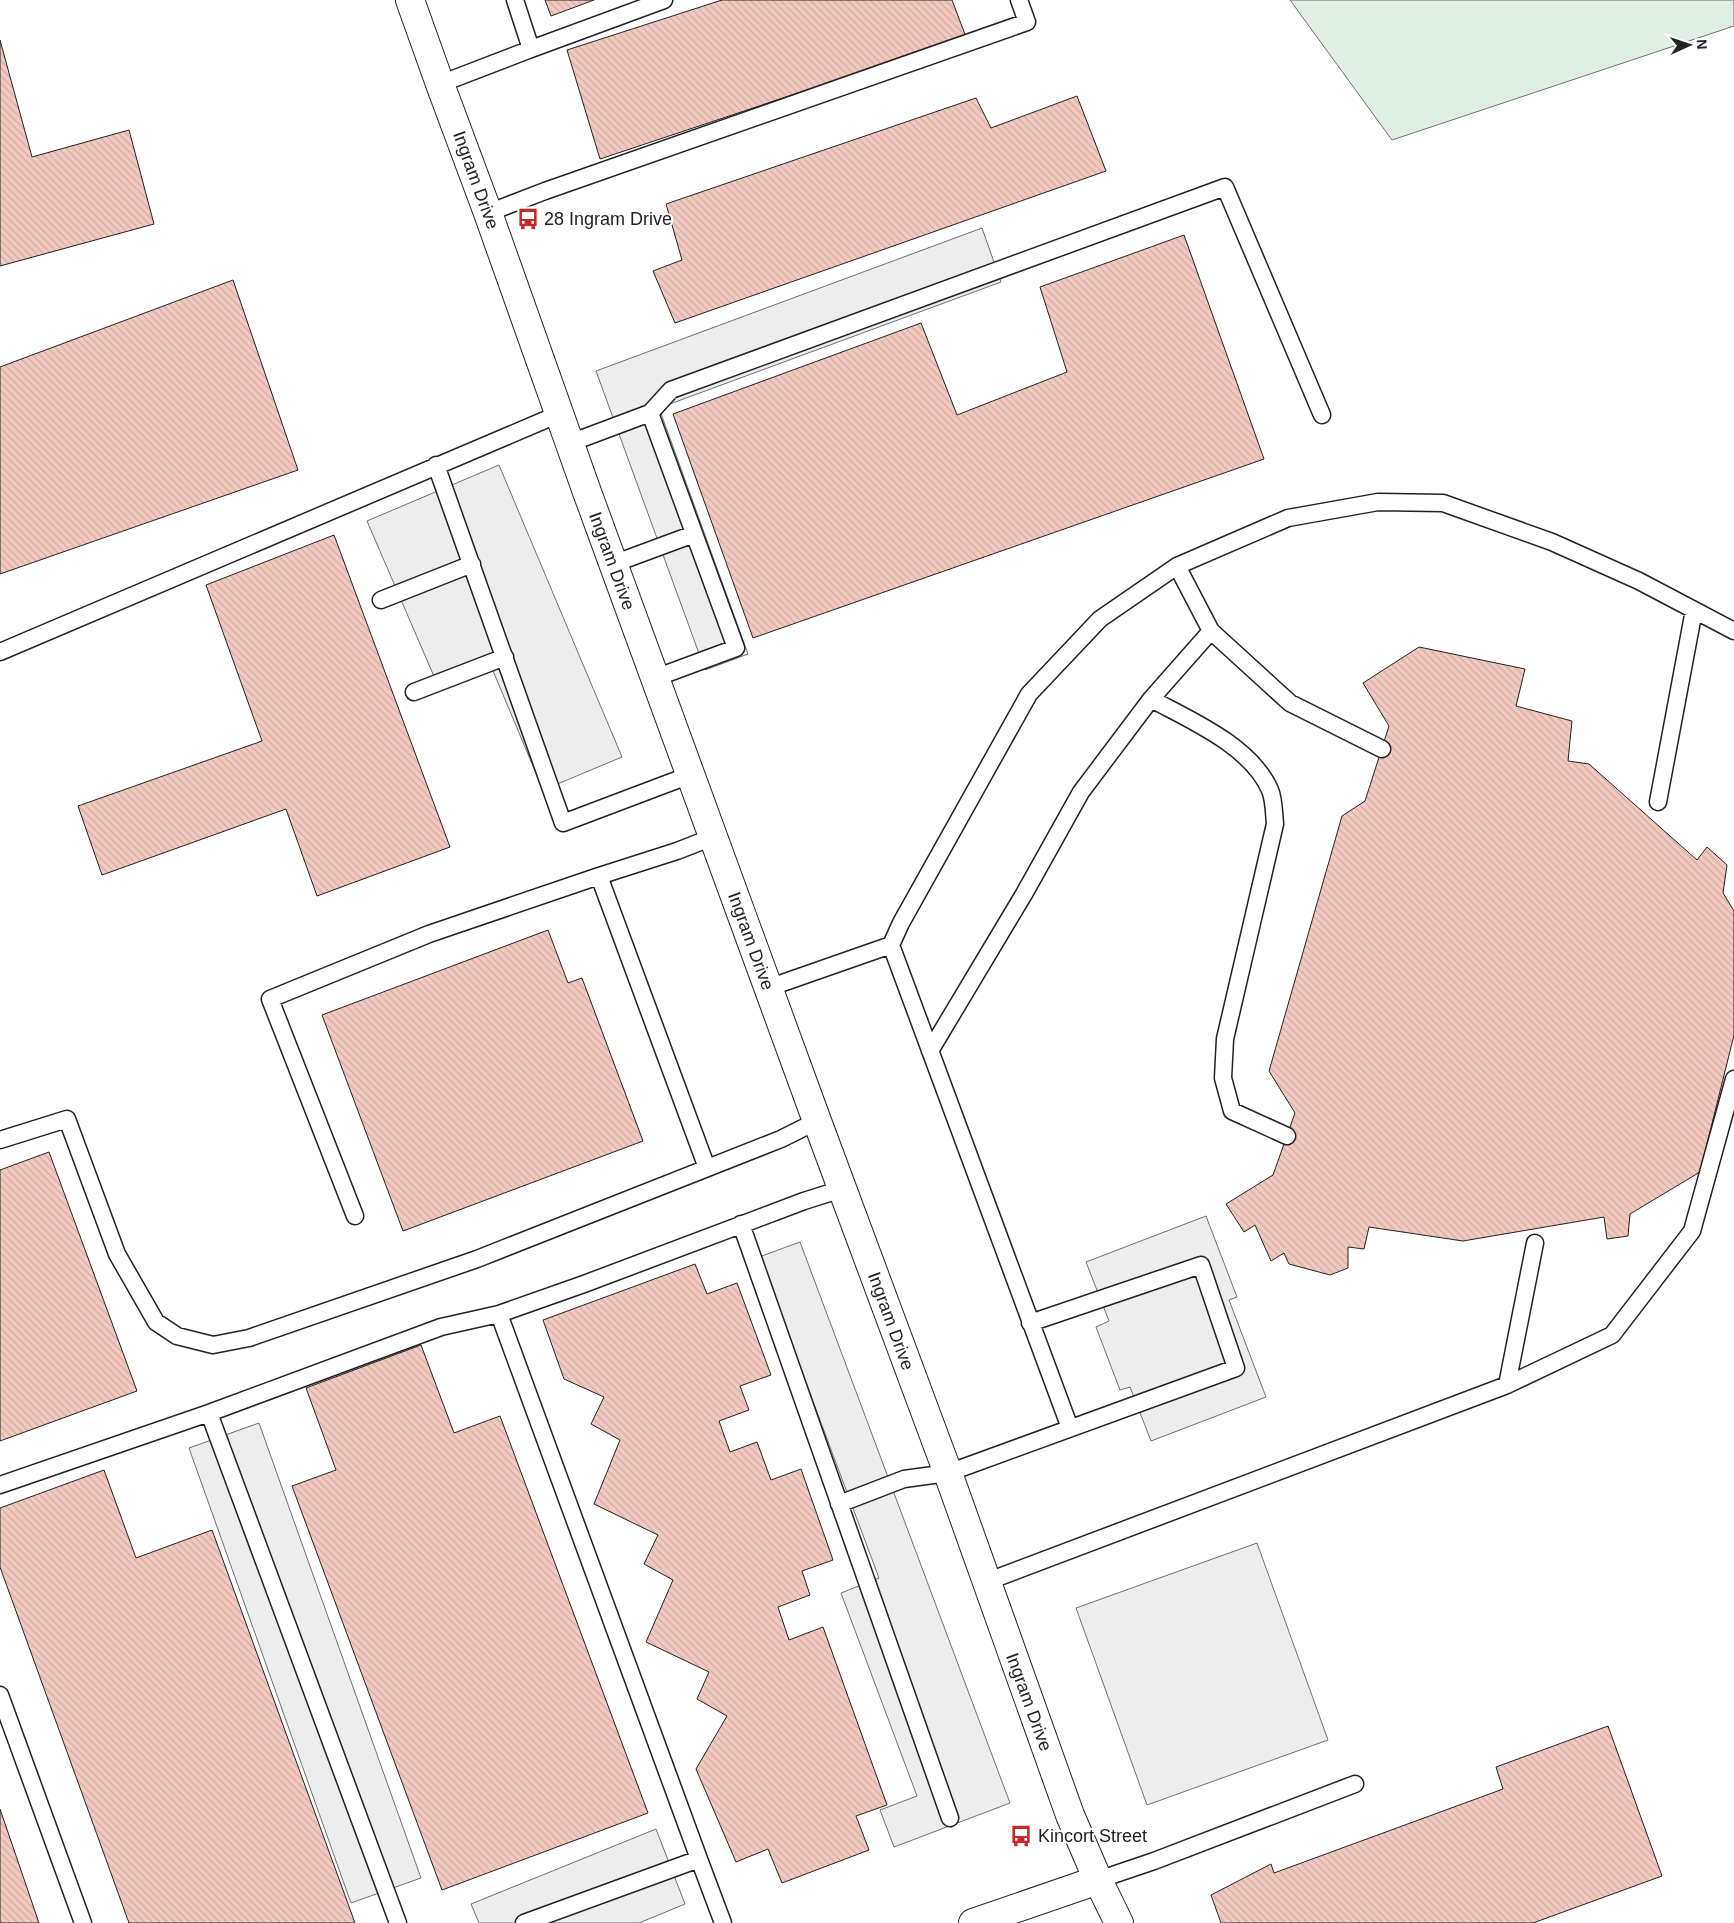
<svg xmlns="http://www.w3.org/2000/svg" width="1734" height="1923" font-family="Helvetica,sans-serif">
  <style>
    .grass { fill: #e0efe3; stroke: #6f6f6f }
    .parking { fill: #ededed; stroke: #6f6f6f }
    .building { fill: url(#building-back-hatch); stroke: #222 }
    .lines { fill: none; stroke-linecap: round; stroke-linejoin: round }
    .lane-casing { stroke: #222; stroke-width: 19 }
    .street-casing { stroke: #222; stroke-width: 30 }
    .secondary-casing { stroke: #222; stroke-width: 30 }
    .lane { stroke: #fff; stroke-width: 16 }
    .street { stroke: #fff; stroke-width: 28 }
    .secondary { stroke: #fff; stroke-width: 28 }
    .labels { text-anchor: middle; stroke-width: 4; stroke-linejoin: round; paint-order: stroke }
    .street-label { font-size: 18px; fill: #222; stroke: #fff }
    .poi-label { font-size: 18px; fill: #222; stroke: #fff; text-anchor: start }
  </style>
  <defs>
    <pattern id="building-back-hatch" width="6" height="6" patternUnits="userSpaceOnUse" patternTransform="scale(1.25)"><rect width="6" height="6" fill="#f3c9c0"/><path d="M-1 5l2 2M0 0l6 6M5-1l2 2" fill="none" stroke="#d0aca5"/></pattern>
  </defs>
  <rect width="100%" height="100%" fill="#fff"/>
  <!-- grass -->
  <path class="grass" d="M1290 0H1734V26L1392 140Z"/>
  <!-- parking -->
  <path class="parking" d="M982 228 1001 282 659 408 748 654 705 670 596 371Z
    M499 465 622 757 543 790 491 666 439 688 367 521Z
    M1206 1216 1237 1297 1229 1300 1266 1397 1151 1441 1130 1387 1120 1390 1096 1327 1109 1321 1086 1262Z
    M800 1242 1010 1803 894 1847 880 1810 917 1796 841 1593 879 1578 759 1257Z
    M259 1423 421 1878 351 1903 189 1448Z
    M1257 1543 1328 1740 1147 1805 1076 1608Z
    M656 1829 685 1904 639 1923H479L471 1904Z"/>
  <!-- building -->
  <path class="building" d="M545 0H594L551 16Z
    M722 0H952L966 37 600 159 567 50Z
    M0 40 32 157 129 130 154 224 0 266Z
    M1077 96 1106 171 675 323 653 271 682 260 666 204 976 98 991 128Z
    M1184 235 1264 459 753 638 673 414 921 323 957 415 1067 372 1040 287Z
    M233 280 298 470 0 574V367Z
    M334 535 450 847 317 896 286 809 102 875 78 806 262 741 206 585Z
    M1419 647 1525 669 1516 706 1572 721 1568 761 1589 764 1697 860 1707 847 1727 865 1723 893 1734 911V1035L1700 1172 1630 1214 1628 1236 1607 1239 1604 1217 1463 1241 1369 1227 1364 1249 1348 1247V1268L1330 1275 1289 1264 1284 1253 1271 1261 1255 1225 1244 1232 1226 1204 1273 1175 1295 1113 1269 1071 1342 816 1365 801 1389 726 1363 683Z
    M548 930 568 983 582 978 643 1141 403 1231 322 1015Z
    M49 1152 137 1391 0 1441V1170Z
    M695 1264 707 1294 737 1283 771 1375 740 1386 749 1410 719 1421 730 1452 757 1442 771 1480 801 1469 833 1560 802 1571 810 1595 778 1607 789 1640 823 1627 887 1805 856 1816 869 1850 782 1883 768 1849 736 1862 696 1769 727 1716 697 1699 709 1672 646 1642 673 1580 644 1564 658 1535 594 1504 620 1440 591 1424 604 1397 564 1379 543 1320Z
    M421 1345 454 1433 500 1416 648 1813 442 1890 292 1486 336 1470 306 1388Z
    M104 1470 136 1558 212 1530 355 1923H129L0 1567V1508Z
    M1608 1726 1662 1876 1533 1923H1221L1211 1895 1271 1864 1274 1873 1503 1789 1496 1767Z
    M0 1809 39 1923H0Z"/>
  <g class="lines">
    <!-- lane casing -->
    <g class="lane-casing">
      <path id="lane" d="M531 49 664 0
        M440 84 531 49 515 0
        M488 213 545 191 1027 22 1019 0
        M650 413 671 390 1225 187 1322 415
        M570 443 650 413 736 648 655 678
        M436 465 563 823 690 775
        M613 564 694 534
        M1177 566 1211 631 1290 703 1382 749
        M381 600 472 564
        M0 652 559 414
        M414 692 505 657
        M1151 699 1211 631
        M1658 802 1694 610
        M768 988 891 945
        M930 1051 1024 894 1081 792 1151 699C1190 720 1251 746 1270 790 1274 799 1274 814 1275 824L1225 1039 1223 1078 1232 1111 1287 1136
        M0 1140 67 1119 117 1254 156 1322 177 1336 213 1345 249 1338 477 1259 781 1139 817 1121
        M707 1168 599 876 677 851 713 837
        M355 1216 270 999 429 934 599 876
        M741 1224 950 1818
        M499 1314 584 1284 804 1201 842 1189
        M1507 1385 1535 1243
        M209 1413 398 1923
        M1070 1428 891 945 901 923 1029 694 1100 619 1177 566 1288 518 1378 502 1443 503 1552 542 1639 581 1734 631
        M0 1485 209 1413 441 1327 499 1314 699 1859
        M839 1504 904 1479 948 1473 1236 1368 1201 1265 1030 1323
        M986 1582 1507 1385 1612 1335 1692 1231 1734 1079
        M0 1695 83 1923
        M1098 1880 1154 1861 1355 1784
        M524 1923 699 1859 723 1923"/>
    </g>
    <!-- street casing -->
    <g class="street-casing">
      <path id="street" d="M973 1923 1098 1880"/>
    </g>
    <!-- secondary casing -->
    <g class="secondary-casing">
      <path id="secondary" d="M410 0 440 84 488 213 587 492 817 1121 948 1473 1070 1815 1098 1880 1119 1923"/>
    </g>
    <!-- lane -->
    <use href="#lane" class="lane"/>
    <!-- street -->
    <use href="#street" class="street"/>
    <!-- secondary -->
    <use href="#secondary" class="secondary"/>
  </g>
  <!-- icons -->
  <defs>
    <g id="bus-bare" transform="scale(1.725)"><path d="M-5-6H5V4H4V6H2V4H-2V6H-4V4H-5ZM-3.5-4V0h7V-4ZM-3.5 1.2v1.5H-2V1.2ZM2 1.2v1.5H3.5V1.2Z" fill="#c62828" stroke="#fff" stroke-width="2.5" paint-order="stroke"/></g>
  </defs>
  <g fill-rule="evenodd">
    <use href="#bus-bare" x="528" y="219"/>
    <use href="#bus-bare" x="1021" y="1836"/>
  </g>
  <g class="labels">
    <!-- street labels -->
    <g class="street-label">
      <text transform="translate(476 180) rotate(70)" y="6">Ingram Drive</text>
      <text transform="translate(612 561) rotate(70)" y="6">Ingram Drive</text>
      <text transform="translate(751 941) rotate(70)" y="6">Ingram Drive</text>
      <text transform="translate(891 1321) rotate(70)" y="6">Ingram Drive</text>
      <text transform="translate(1029 1702) rotate(70)" y="6">Ingram Drive</text>
    </g>
    <!-- poi labels -->
    <g class="poi-label">
      <text x="544" y="225">28 Ingram Drive</text>
      <text x="1038" y="1842">Kincort Street</text>
    </g>
  </g>
  <!-- north arrow -->
  <g transform="translate(1689 45) rotate(87)" stroke="#ffffff" stroke-width="4" paint-order="stroke">
  <path d="M0-4L9 19L0 12L-9 19Z" fill="#222222"/>
  <text y="-8" font-size="14" font-weight="bold" text-anchor="middle" fill="#222222">N</text>
  </g>
</svg>
